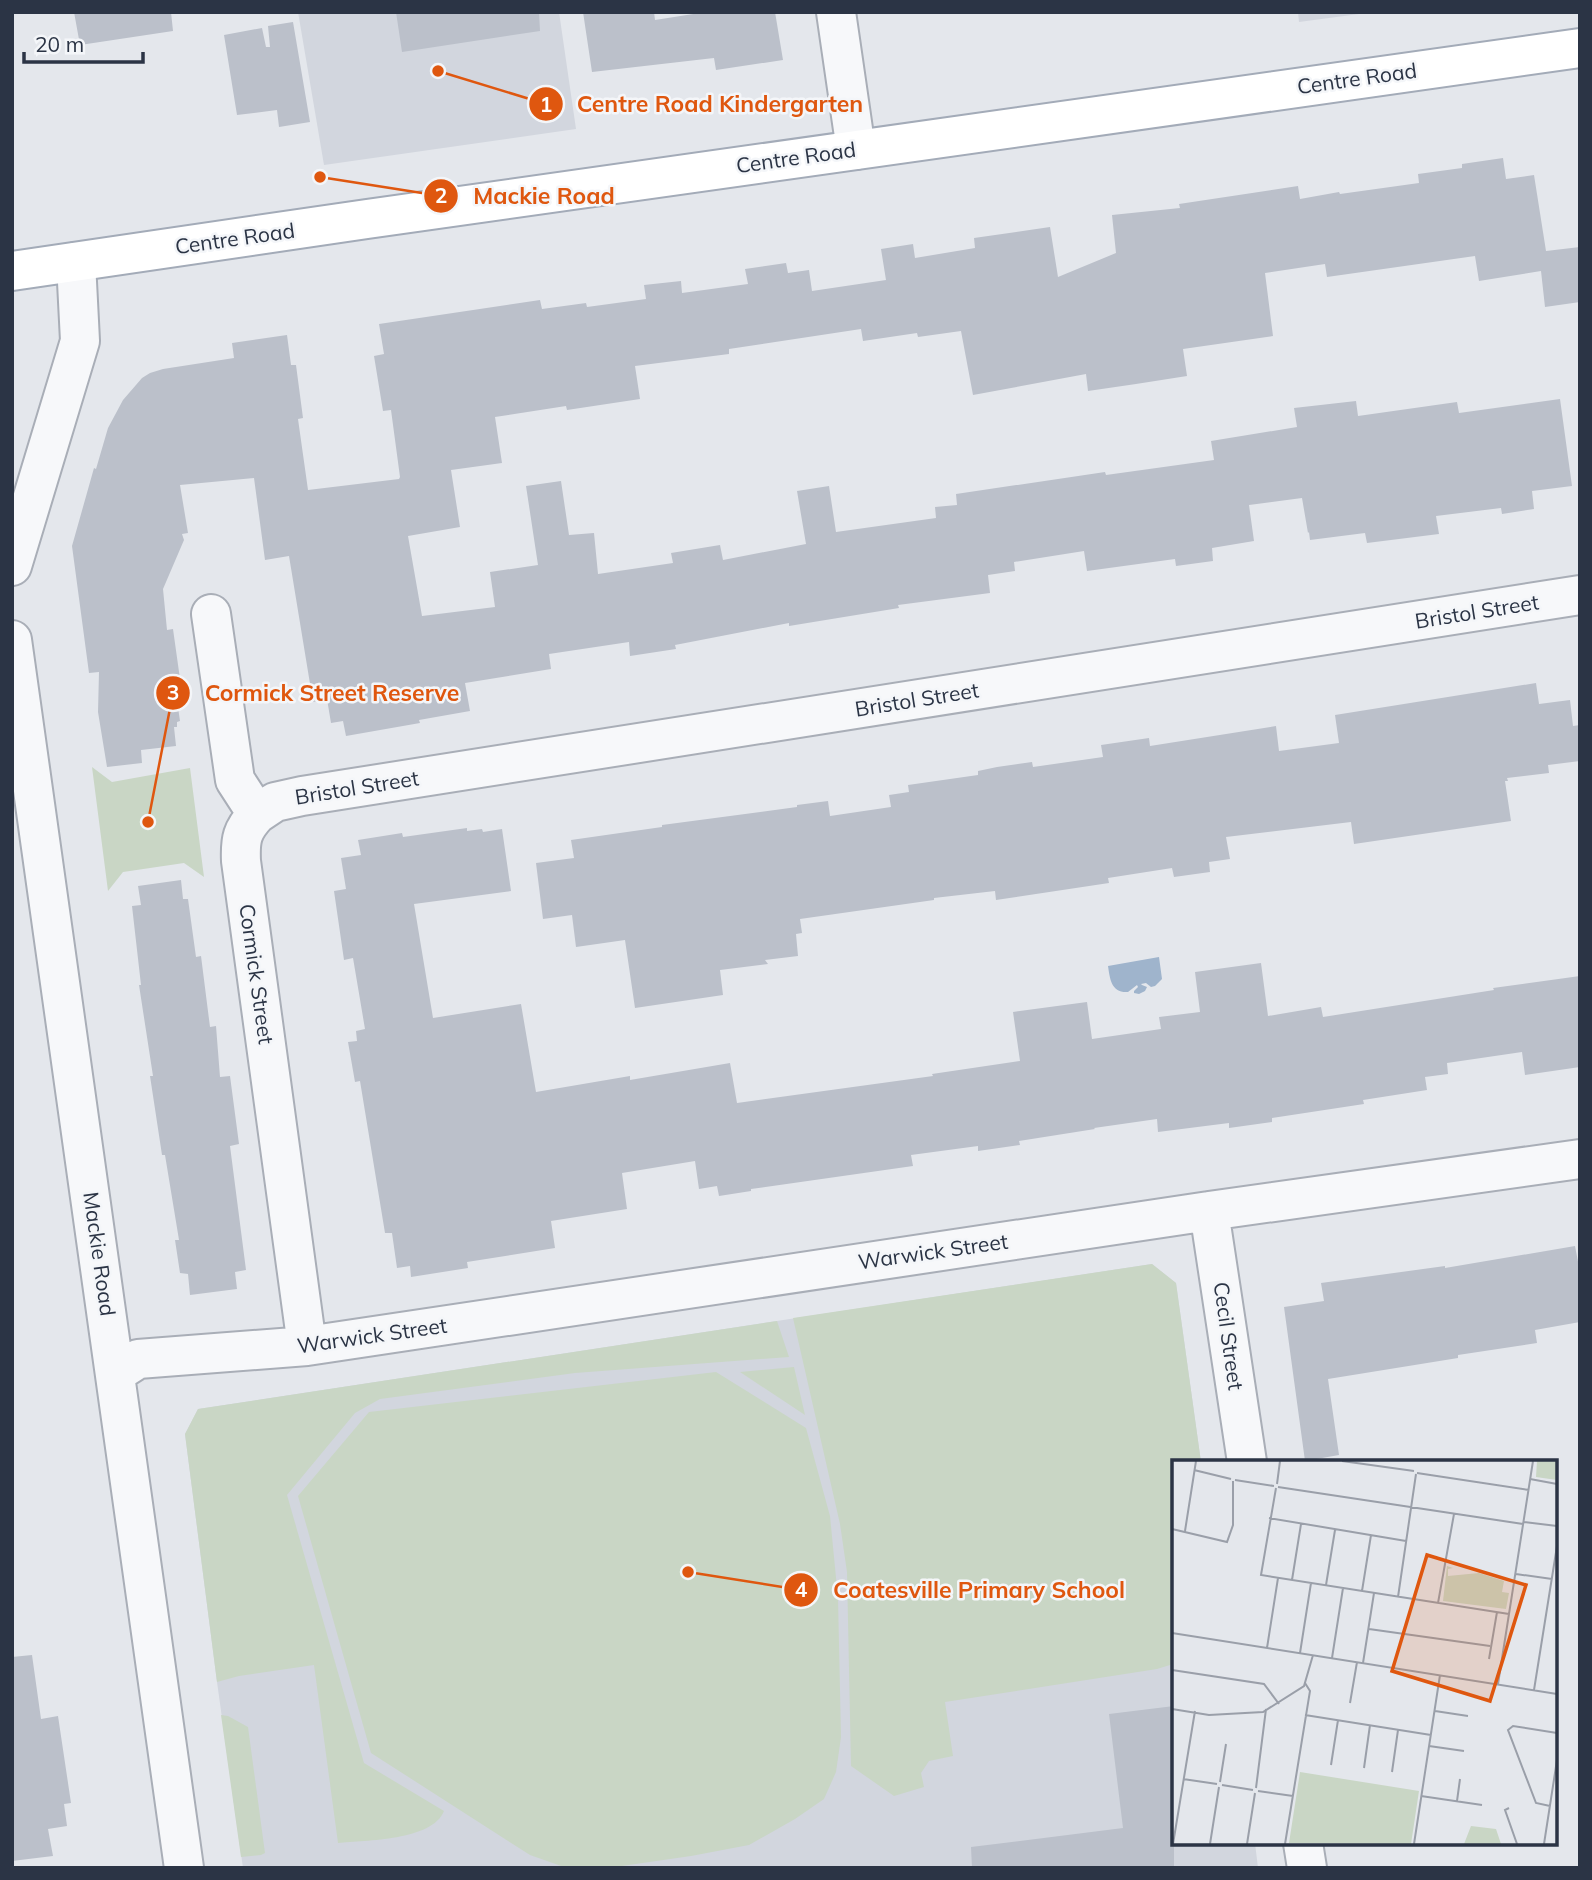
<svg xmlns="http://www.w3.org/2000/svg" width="1592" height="1880" font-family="Mulish,sans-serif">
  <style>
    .built { fill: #d2d6de }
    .green { fill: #c9d6c5 }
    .water { fill: #9fb4cc }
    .building { fill: #bbc0ca }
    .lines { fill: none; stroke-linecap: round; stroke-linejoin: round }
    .minor-casing { stroke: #a9aeb7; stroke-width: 42 }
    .major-casing { stroke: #a3abb8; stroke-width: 42 }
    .minor { stroke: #f7f8fa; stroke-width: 38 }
    .major { stroke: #fff; stroke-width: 38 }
    .labels { text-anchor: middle; stroke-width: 5; stroke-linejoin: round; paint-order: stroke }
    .street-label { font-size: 21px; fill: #2b3445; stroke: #f4f6f9 }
    .inset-road { fill: none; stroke: #9a9fa9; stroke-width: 2 }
    .view { fill: #df570f; fill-opacity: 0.15; stroke: #df570f; stroke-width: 3.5 }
    .inset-edge { fill: none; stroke: #2b3445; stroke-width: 3.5 }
    .leader { fill: none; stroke: #df570f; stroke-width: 2.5 }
    .callout-dot { fill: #df570f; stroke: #f4f6f9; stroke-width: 2.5 }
    .mark-label { font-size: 21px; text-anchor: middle; font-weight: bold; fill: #fff }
    .callout-label { font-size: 23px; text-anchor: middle; font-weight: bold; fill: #df570f; stroke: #f4f6f9; stroke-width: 5; stroke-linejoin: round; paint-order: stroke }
  </style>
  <rect width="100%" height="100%" fill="#e4e7ec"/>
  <!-- built -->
  <path class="built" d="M298 12H559L576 129 324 165Z
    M1298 12H1374L1299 22Z
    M1152 1264 1176 1283 1201 1462H1174V1843H1255L1258 1868H243L217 1682 185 1434 198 1409Z"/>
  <!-- green -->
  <path class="green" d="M92 767 112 782 190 768 204 877 184 863 123 872 108 891Z
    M1152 1264 1176 1283 1201 1462H1174V1661L1170 1665 1157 1669 945 1702 953 1756 929 1761 921 1773 924 1787 894 1796 851 1766 847 1572 840 1524 793 1318Z
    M777 1321 789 1357 575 1373 380 1399 355 1413 287 1495 364 1763 444 1811C432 1841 366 1840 338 1843L314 1665 239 1676 217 1682 185 1434 198 1409Z
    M794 1367 805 1415 740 1372Z
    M716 1372 806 1428 830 1516 838 1598 841 1737 836 1772 824 1799 795 1819 749 1845 691 1856 608 1868 564 1867 530 1855 371 1753 298 1496 369 1412Z
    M221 1715 228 1716 248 1727 265 1853 261 1855 241 1857Z"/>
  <!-- water -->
  <path class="water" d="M1159 957 1162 979 1155 986 1151 987 1146 983 1141 984 1142 985 1147 987 1145 991 1139 994 1134 993V991L1138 987 1137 985 1128 992C1111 993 1110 979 1108 966Z"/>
  <!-- building -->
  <path class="building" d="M74 12H171L173 31 80 45Z
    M396 12H539L540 31 402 52Z
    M583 12H654L655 20 706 12H775L783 60 716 70 714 58 592 72Z
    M293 22 310 122 279 127 277 110 237 115 224 35 262 28 266 47H270L268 26Z
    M1503 158 1506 179 1534 175 1546 251 1580 247V302L1545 307 1541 271 1479 281 1475 256 1327 277 1325 264 1265 273 1273 336 1183 349 1187 376 1136 384 1088 391 1086 374 973 395 961 331 918 337 917 333 863 341 861 329 729 349V354L635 366 640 399 567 410 566 406 495 417 502 463 451 470 460 527 408 536 422 616 495 607 490 572 538 565 526 486 561 481 569 535 594 533 598 574 673 563 671 553 720 545 723 560 806 544 797 491 829 486 836 532 936 518 935 507 957 505 956 494 1105 472 1106 475 1214 460 1211 441 1297 427 1294 408 1356 401 1358 416 1457 402 1459 413 1560 399 1572 486 1532 491 1534 509 1502 514 1501 508 1436 516 1439 534 1367 543 1365 533 1310 540 1309 532 1308 533 1302 498 1249 505 1254 541 1212 548 1213 561 1176 566 1175 559 1087 571 1084 551 1014 562 1015 571 988 575 990 593 898 605 899 608 789 626V623L675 645 676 649 630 656 629 642 549 654 551 669 465 683 470 711 419 720 420 723 346 736 343 721 331 723 327 699 313 702 289 556 265 560 254 478 180 485 188 533 182 534 184 540 163 589 167 630 173 629 180 679 174 680 180 721 177 722V727H174L176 746 141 750 142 763 107 767 98 712 99 672 89 673 72 546 94 468 96 469 108 428 123 400 142 378 150 373 163 369 234 358 232 343 287 335 291 365H296L303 418 298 419 308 490 399 479 400 477 391 410 383 411 374 356 384 354 379 324 540 300 542 309 586 303 587 307 646 299 644 285 681 281 682 293 748 284 745 269 786 263 788 273 809 270 812 291 886 280 881 249 913 244 915 258 975 248 974 238 1050 227 1058 277 1116 253 1112 215 1180 208 1179 204 1298 186 1300 199 1339 192 1340 194 1419 183 1418 174 1462 168V164Z
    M1536 683 1539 704 1570 700 1573 726 1580 725V761L1548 765 1549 773 1507 778 1508 781H1505L1511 821 1354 844 1351 822 1226 837 1230 859 1209 862 1210 872 1174 877 1172 868 1108 878 1109 883 996 900 995 891 934 898V900L800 919 802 933 796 934 798 956 765 960 768 964 720 970 723 995 635 1008 625 940 576 947 572 915 543 919 536 863 574 858 571 840 662 827V825L797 807V805L828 801 830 816 891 807 889 795 909 792 908 785 978 775V771L997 767 1032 762 1033 767 1103 757 1101 745 1149 738 1150 746 1276 726 1279 751 1339 743 1335 715Z
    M467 828V831L482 829 483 832 502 829 511 891 414 904 433 1018 521 1004 536 1092 630 1076V1080L730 1063 737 1103 933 1076 932 1074 1020 1061 1013 1012 1087 1002 1092 1039 1161 1029 1159 1017 1200 1012 1195 972 1261 963 1268 1016 1321 1007 1323 1017 1494 990 1493 988 1580 976V1067L1525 1075 1522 1052 1447 1063 1448 1074 1425 1077 1427 1090 1363 1100 1364 1104 1272 1118V1122L1229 1128V1123L1158 1132 1157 1119 1094 1128 1095 1129 1019 1141 1020 1145 978 1151V1146L911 1155 913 1166 751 1189V1191L719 1196 717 1186 699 1189 695 1161 622 1173 627 1209 551 1221 555 1248 467 1262 468 1268 411 1277 410 1266 397 1268 392 1233H385L360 1081 355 1082 348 1042 357 1041 356 1031 365 1029 353 958 344 960 334 891 346 889 341 858 361 855 358 840 402 833 403 837Z
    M181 880 183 899H188L196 957 201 956 210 1027 216 1026 220 1077 230 1076 239 1144 230 1146 246 1270 235 1272 237 1289 190 1295 188 1274 180 1273 175 1240H179L165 1155H162L150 1076H153L139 985H141L132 906 141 905 138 886Z
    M1575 1246 1580 1272V1322L1535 1330 1537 1343 1458 1355V1358L1328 1379 1339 1455 1305 1461 1284 1307 1324 1301 1321 1283 1445 1266V1268Z
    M32 1655 41 1719 58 1716 71 1803 64 1804 67 1826 48 1829 53 1856 12 1861V1657Z
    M1174 1706V1868H972L971 1847 1123 1828 1109 1714Z"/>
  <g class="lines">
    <!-- minor casing -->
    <g class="minor-casing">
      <path id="minor" d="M836 12 856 150
        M12 566 80 341 76 262
        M211 614 235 780 257 814C242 830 240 839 241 861L307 1346
        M12 640 184 1868
        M257 814 275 802 302 796 1580 595
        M1209 1211 1247 1462
        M116 1373 138 1359 307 1346 1209 1211 1580 1159
        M1303 1843 1307 1868"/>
    </g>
    <!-- major casing -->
    <g class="major-casing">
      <path id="major" d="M12 271 367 219 1580 48"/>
    </g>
    <!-- minor -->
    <use href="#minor" class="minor"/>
    <!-- major -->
    <use href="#major" class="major"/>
  </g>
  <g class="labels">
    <!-- street labels -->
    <g class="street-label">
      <text transform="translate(1357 79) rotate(-8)" y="7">Centre Road</text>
      <text transform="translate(796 158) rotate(-8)" y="7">Centre Road</text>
      <text transform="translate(235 239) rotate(-8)" y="7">Centre Road</text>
      <text transform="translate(1477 612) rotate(-9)" y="7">Bristol Street</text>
      <text transform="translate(917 700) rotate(-9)" y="7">Bristol Street</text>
      <text transform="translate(357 788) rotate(-9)" y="7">Bristol Street</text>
      <text transform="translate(256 974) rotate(82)" y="7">Cormick Street</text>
      <text transform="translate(933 1252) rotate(-8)" y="7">Warwick Street</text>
      <text transform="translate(99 1254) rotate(82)" y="7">Mackie Road</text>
      <text transform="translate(372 1336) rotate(-8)" y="7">Warwick Street</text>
      <text transform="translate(1228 1336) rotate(82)" y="7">Cecil Street</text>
    </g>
  </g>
  <!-- overview -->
  <g transform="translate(1172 1460)">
    <rect width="385" height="385" fill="#e4e7ec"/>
    <path d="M365 1H385V20L364 17ZM275 106 281 108 276 109V116L307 113 332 121 330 132 337 133 334 149 271 141ZM128 312 247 331 239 384 117 383ZM299 366 324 369 329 384H292Z" fill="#c9d6c5"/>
    <path class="inset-road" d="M170 1 242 11M22 10 59 19M245 13 357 30M358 19 385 24M63 20 102 26M105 24 108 1M106 27 351 64M104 28 89 115 337 154M97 58 234 81M352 62 385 66M0 69 55 82 61 65V21M13 71 24 1M344 114 380 119M120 120 129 64M154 125 163 70M190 131 199 75M226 137 244 14M266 143 282 54M197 169 318 186M0 173 385 234M95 188 106 118M128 193 139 123M160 198 171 128M317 199 325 152M191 203 202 133M0 210 92 224 107 244M326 224 361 1M362 230 385 86M178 243 185 202M0 249 37 255 91 252 132 226 141 195M263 251 296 256M133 255 259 275M257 286 292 291M159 305 166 260M192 308 198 265M220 312 226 270M11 319 45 324M48 322 54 284M50 325 81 330M84 328 94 249M86 331 121 336M249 336 310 345M285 341 288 319M378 346 364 343 336 270 341 266 385 273M337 348 333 350 345 384M1 384 23 251M38 384 47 327M75 384 83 333M113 384 138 231 133 223M242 384 268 215M372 384 385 300"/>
    <path class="view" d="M255 95 354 125 318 241 220 211Z"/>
    <rect width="385" height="385" class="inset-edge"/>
  </g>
  <!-- callouts -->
  <path class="leader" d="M438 71L546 104M320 177L441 196M148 822L173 693M688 1572L801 1590"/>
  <g class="callout-dot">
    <circle cx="438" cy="71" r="7"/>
    <circle cx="320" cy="177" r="7"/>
    <circle cx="148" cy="822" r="7"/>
    <circle cx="688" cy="1572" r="7"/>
    <circle cx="546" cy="104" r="18"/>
    <circle cx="441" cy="196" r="18"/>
    <circle cx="173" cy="693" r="18"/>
    <circle cx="801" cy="1590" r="18"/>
  </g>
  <g class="mark-label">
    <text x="546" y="112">1</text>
    <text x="441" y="203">2</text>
    <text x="173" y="700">3</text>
    <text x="801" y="1597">4</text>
  </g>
  <g class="callout-label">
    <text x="720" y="112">Centre Road Kindergarten</text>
    <text x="544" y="204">Mackie Road</text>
    <text x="332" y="701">Cormick Street Reserve</text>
    <text x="979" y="1598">Coatesville Primary School</text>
  </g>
  <!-- border -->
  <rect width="1592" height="1880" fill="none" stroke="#2b3445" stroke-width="28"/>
  <!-- scale -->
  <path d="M24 52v10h119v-10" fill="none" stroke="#2b3445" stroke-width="3.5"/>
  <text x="35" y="52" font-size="21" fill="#2b3445" stroke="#f4f6f9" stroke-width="5" paint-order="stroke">20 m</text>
</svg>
